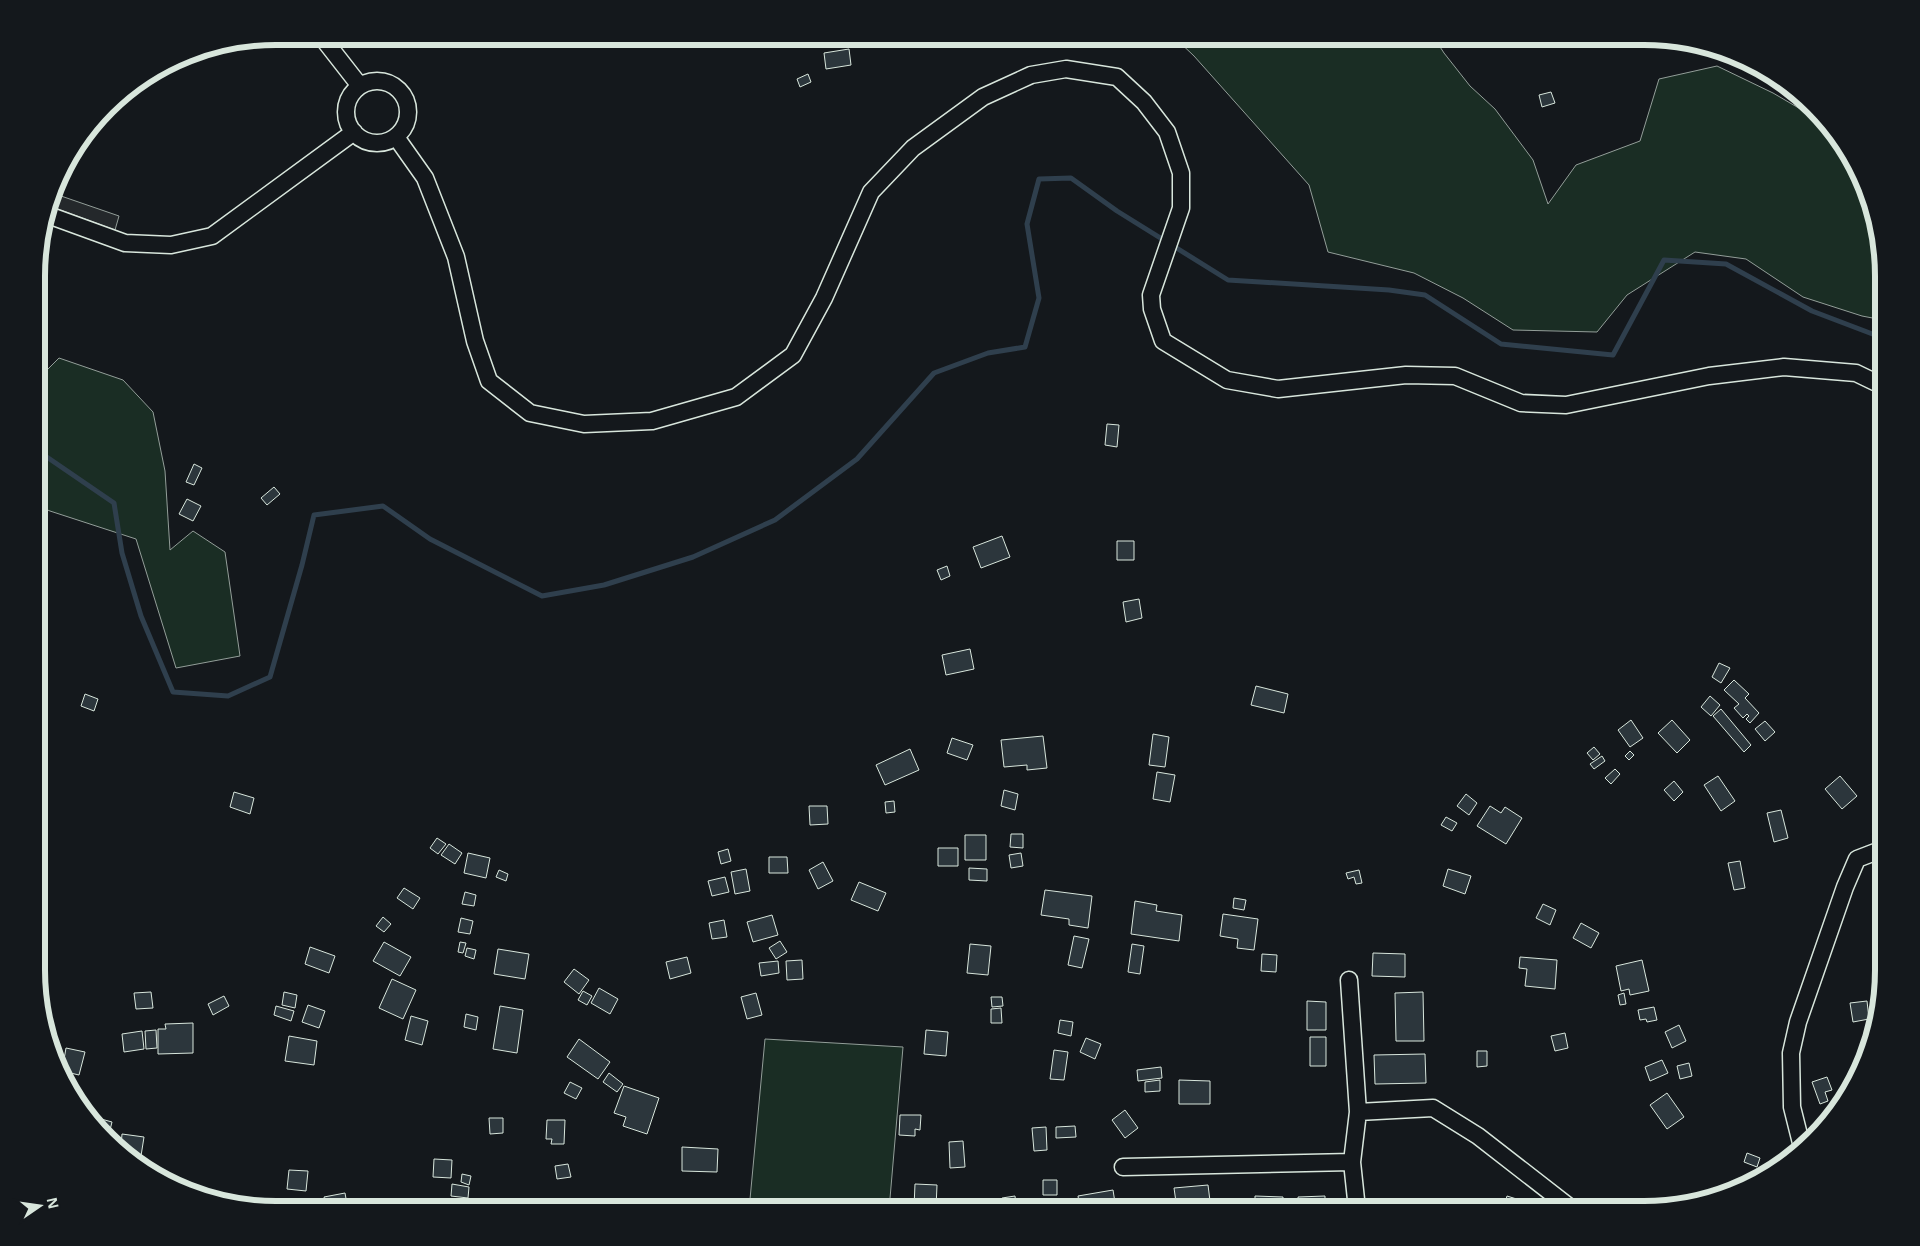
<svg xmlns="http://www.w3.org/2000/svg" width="1920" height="1246" font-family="'Open Sans',sans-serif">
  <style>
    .green { fill: #1a2d24; stroke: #939e99 }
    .parking { fill: #24282b; stroke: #939e99 }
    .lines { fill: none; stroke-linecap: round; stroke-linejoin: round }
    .stream { stroke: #2f3f4d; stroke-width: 5 }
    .building { fill: #2c363c; stroke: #d8e6dc }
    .minor-casing { stroke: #d8e6dc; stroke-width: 19 }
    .minor { stroke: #14181c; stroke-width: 16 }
    .rim { fill: none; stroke: #d8e6dc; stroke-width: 6 }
  </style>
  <rect width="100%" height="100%" fill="#14181c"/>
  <!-- green -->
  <path class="green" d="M1173 36H1433L1444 53 1470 86 1495 109 1533 160 1548 204 1576 165 1640 141 1659 79 1717 66 1773 93 1814 117 1826 129 1854 165 1883 261V320L1862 316 1803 297 1746 259 1695 252 1627 295 1597 332 1513 330 1463 298 1414 273 1328 252 1309 185 1194 56Z
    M59 358 123 380 153 412 165 471 170 550 193 531 225 552 240 656 176 668 136 539 50 511 38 506V379Z
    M765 1039 903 1047 889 1210H749Z"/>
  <!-- parking -->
  <path class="parking" d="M61 196 119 216 115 230 55 208Z"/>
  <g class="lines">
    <!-- stream -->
    <path class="stream" d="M38 451 114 503 122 553 141 616 173 692 228 696 270 677 302 565 314 515 383 506 430 539 542 596 604 585 693 557 775 520 857 459 934 373 988 353 1025 347 1039 298 1027 224 1039 179 1071 178 1117 211 1228 280 1389 290 1425 295 1501 344 1613 355 1664 260 1726 264 1812 311 1883 338"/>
  </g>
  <!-- building -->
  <path class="building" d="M849 49 851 65 826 69 824 53Z
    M808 74 811 82 800 87 797 79Z
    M1551 92 1555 103 1542 107 1539 95Z
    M1107 424 1119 425 1117 447 1105 445Z
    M194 464 202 468 194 485 186 482Z
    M274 487 280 494 267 505 261 498Z
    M187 499 201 506 193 521 179 514Z
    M1002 536 1010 557 981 568 973 547Z
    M1117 541H1134V560H1117Z
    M38 548H47V561H38Z
    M947 566 950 576 941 580 937 570Z
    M1139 599 1142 618 1126 622 1123 602Z
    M970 649 974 669 946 675 942 655Z
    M1719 663 1730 668 1721 683 1712 677Z
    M1734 680 1749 694 1745 698 1759 713 1750 723 1746 719 1749 716 1747 714 1743 718 1734 708 1739 704 1724 690Z
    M1256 686 1288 694 1284 713 1251 705Z
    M85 694 98 699 94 711 81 706Z
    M1710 696 1720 705 1711 716 1701 707Z
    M1721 709 1751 745 1744 752 1713 716Z
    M1631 720 1643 738 1630 747 1618 730Z
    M1672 720 1690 740 1677 753 1658 733Z
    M1765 721 1775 732 1765 741 1755 729Z
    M1153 734 1169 737 1165 767 1149 765Z
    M1043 736 1047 768 1027 770V765L1004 767 1001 740Z
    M952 738 973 745 967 760 947 753Z
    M1594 747 1600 754 1593 760 1587 753Z
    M910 749 919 770 885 785 876 765Z
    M1630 751 1634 755 1629 760 1625 756Z
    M1602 756 1605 761 1594 769 1590 764Z
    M1615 769 1620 774 1611 784 1605 778Z
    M1157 772 1175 775 1170 802 1153 799Z
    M1718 776 1735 801 1721 811 1704 785Z
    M1840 776 1857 796 1842 809 1825 789Z
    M1674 781 1683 792 1674 801 1664 790Z
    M1004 790 1018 794 1015 810 1001 806Z
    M234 792 254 798 250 814 230 807Z
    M1466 794 1477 803 1469 815 1457 806Z
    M894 801 895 812 886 813 885 802Z
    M809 806H827L828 824 810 825Z
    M1490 806 1501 813 1505 807 1522 818 1506 844 1477 826Z
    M1781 810 1788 838 1774 842 1767 813Z
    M1446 817 1457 823 1452 831 1441 825Z
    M1011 834H1023V848L1010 847Z
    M965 835H986V860H965Z
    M437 838 446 844 438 854 430 848Z
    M449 844 462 853 455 864 441 855Z
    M938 848H958V866H938Z
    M728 849 731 861 721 864 718 852Z
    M468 853 490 858 486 878 464 873Z
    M1021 853 1023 866 1011 868 1009 855Z
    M769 857H787L788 873H769Z
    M1740 861 1745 888 1734 890 1728 863Z
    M823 862 833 881 818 889 809 870Z
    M969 868 987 869V881L969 880Z
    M746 869 750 891 735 894 731 872Z
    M1448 869 1471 876 1465 894 1443 886Z
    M499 870 508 874 506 881 496 877Z
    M1359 870 1362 883 1356 884 1354 877 1348 879 1346 873Z
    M725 877 729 892 712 896 708 881Z
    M859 882 886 893 878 911 851 900Z
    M404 888 420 898 413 909 397 898Z
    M1045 890 1092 896 1088 928 1069 925V919L1041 915Z
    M465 892 476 895 474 906 462 904Z
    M1234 898 1246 900 1244 910 1233 908Z
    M1135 901 1157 905 1156 911 1182 915 1179 941 1131 934Z
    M1543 904 1556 910 1550 925 1536 918Z
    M1223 914 1258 919 1254 950 1237 948 1238 939 1220 936Z
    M772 915 778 935 753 942 747 922Z
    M383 917 391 924 384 932 376 926Z
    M461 918 473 921 470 934 458 932Z
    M724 920 727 937 712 939 709 923Z
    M1581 923 1599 933 1591 948 1573 938Z
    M1074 936 1089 939 1082 968 1068 965Z
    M780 941 787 952 776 959 769 948Z
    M384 942 411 957 400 976 373 961Z
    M460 942 466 943 463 953 458 952Z
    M970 944 991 946 988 975 967 973Z
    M1132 944 1144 946 1140 974 1128 972Z
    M310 947 335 956 329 973 305 964Z
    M467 948 476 950 474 959 465 956Z
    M498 949 529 954 525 979 494 974Z
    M1373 953 1405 954V977L1372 976Z
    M1262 954 1277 955 1276 972 1261 971Z
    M1879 956H1883V969H1880Z
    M687 957 691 973 670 979 666 962Z
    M1520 957 1557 960 1555 989 1525 986 1527 969 1519 968Z
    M802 960 803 979 787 980 786 961Z
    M1642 960 1649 991 1630 995 1629 989 1621 991 1616 966Z
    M778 961 779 973 761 976 759 963Z
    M574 969 589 980 579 994 564 982Z
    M1879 972H1883V987H1878Z
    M392 979 416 990 403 1019 379 1008Z
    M599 988 618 999 610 1014 591 1003Z
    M583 991 592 996 587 1005 578 1000Z
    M151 992 153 1008 136 1009 134 993Z
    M284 992 297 995 295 1008 282 1005Z
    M1423 992 1424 1041H1396L1395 993Z
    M756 993 762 1015 747 1019 741 997Z
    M1624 993 1626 1004 1620 1005 1618 995Z
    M224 996 229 1006 213 1015 208 1004Z
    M991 997H1002L1003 1006 992 1007Z
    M1307 1001 1326 1002V1030H1307Z
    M1867 1001 1869 1019 1853 1022 1850 1003Z
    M308 1005 325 1011 319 1028 302 1022Z
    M276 1006 294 1011 291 1021 274 1015Z
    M500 1006 523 1010 517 1053 493 1049Z
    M1654 1007 1657 1020 1647 1022 1646 1019 1640 1020 1638 1010Z
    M1001 1008 1002 1023H991V1009Z
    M466 1014 478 1017 476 1030 464 1027Z
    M411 1016 428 1021 422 1045 405 1040Z
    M1060 1020 1073 1022 1071 1036 1058 1033Z
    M193 1023V1053L158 1054V1029H166L165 1024Z
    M1679 1025 1686 1041 1672 1048 1665 1032Z
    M156 1030 157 1048 146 1049 145 1031Z
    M926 1030 948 1032 946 1056 924 1054Z
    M142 1031 144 1049 124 1052 122 1034Z
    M1565 1033 1568 1048 1555 1051 1551 1036Z
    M289 1036 317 1041 314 1065 285 1061Z
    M1310 1037H1326V1066H1310Z
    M1086 1038 1101 1044 1095 1059 1080 1052Z
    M579 1039 610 1062 598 1079 567 1057Z
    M66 1048 85 1052 79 1075 62 1071Z
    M1054 1050 1068 1052 1064 1080 1050 1079Z
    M1477 1051H1487V1066L1477 1067Z
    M1425 1054 1426 1083 1375 1084 1374 1055Z
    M1662 1060 1668 1073 1650 1081 1645 1067Z
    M1689 1063 1692 1076 1680 1079 1677 1066Z
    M1161 1067 1162 1078 1138 1081 1137 1070Z
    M609 1073 623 1084 617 1092 603 1082Z
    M1827 1077 1832 1090 1825 1092 1828 1101 1820 1104 1812 1082Z
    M1160 1080V1091L1145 1092V1082Z
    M1179 1080 1210 1081V1104H1179Z
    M570 1082 582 1088 576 1099 564 1093Z
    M624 1086 659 1098 647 1134 623 1126 626 1117 614 1113Z
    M1667 1093 1684 1117 1667 1129 1650 1105Z
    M1125 1110 1138 1128 1125 1138 1112 1120Z
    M900 1115H921L920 1130 915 1129V1136L899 1135Z
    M94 1117 112 1122 109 1134Z
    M489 1118H503V1133L490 1134Z
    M547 1120H565L564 1144H551L552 1139H546Z
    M1075 1126 1076 1137 1056 1138V1127Z
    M1046 1127 1047 1150 1034 1151 1032 1128Z
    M122 1134 144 1137 141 1156 134 1155 133 1159 121 1146Z
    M963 1141 965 1167 950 1168 949 1142Z
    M682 1147 718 1149 717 1172 682 1171Z
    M1747 1153 1760 1158 1757 1167 1744 1162Z
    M434 1159 452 1160 451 1178 433 1177Z
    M568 1164 571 1177 557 1179 555 1166Z
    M289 1170 308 1171 306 1191 287 1189Z
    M462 1174 471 1176 469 1185 461 1182Z
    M1043 1180H1057V1195H1043Z
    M452 1184 469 1187 468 1198 451 1196Z
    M915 1184 937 1185 936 1208 914 1207Z
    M1208 1185 1211 1209H1177L1174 1188Z
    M1113 1190 1116 1209H1080L1078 1196Z
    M345 1193 348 1210H327L324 1197Z
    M1015 1196 1016 1205 1003 1206 1002 1198Z
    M1255 1196 1283 1197V1209H1255Z
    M1325 1196V1209H1299L1298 1197Z
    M1507 1196 1523 1201 1521 1209H1503Z
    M1019 1201H1028V1209H1019Z
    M398 1204 399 1210H385V1206Z"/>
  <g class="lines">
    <!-- minor casing -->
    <g class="minor-casing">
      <path id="minor" d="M321 36 360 86
        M346 112a31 31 0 1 1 62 0a31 31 0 1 1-62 0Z
        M396 137 425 178 456 257 475 341 489 381 530 413 584 424 652 421 736 397 793 355 824 298 871 192 913 148 983 97 1031 75 1066 69 1117 77 1144 102 1167 132 1181 173V208L1151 295 1152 309 1163 341 1227 380 1278 389 1406 375 1455 376 1521 403 1566 405 1709 376 1784 367 1856 373 1883 386
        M48 215 125 243 171 245 212 236 354 132
        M1349 980 1358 1112 1352 1162 1357 1209
        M1358 1112 1433 1108 1478 1136 1572 1209
        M1801 1143 1792 1107 1791 1053 1798 1022 1845 887 1857 859 1883 849
        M1123 1167 1352 1162"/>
    </g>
    <!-- minor -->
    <use href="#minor" class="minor"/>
  </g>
  <!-- crop -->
  <path d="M0 0H1920V1246H0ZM276 45H1644A231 231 0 0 1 1875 276V970A231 231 0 0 1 1644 1201H276A231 231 0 0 1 45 970V276A231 231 0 0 1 276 45Z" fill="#14181c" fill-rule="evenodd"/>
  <path class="rim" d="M276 45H1644A231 231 0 0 1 1875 276V970A231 231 0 0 1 1644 1201H276A231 231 0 0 1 45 970V276A231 231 0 0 1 276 45Z"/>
  <!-- north arrow -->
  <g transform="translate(40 1206) rotate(77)" stroke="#14181c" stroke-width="4" paint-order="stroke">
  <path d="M0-4L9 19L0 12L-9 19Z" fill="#d8e6dc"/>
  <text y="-8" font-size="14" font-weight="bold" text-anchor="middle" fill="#d8e6dc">N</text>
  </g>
</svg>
